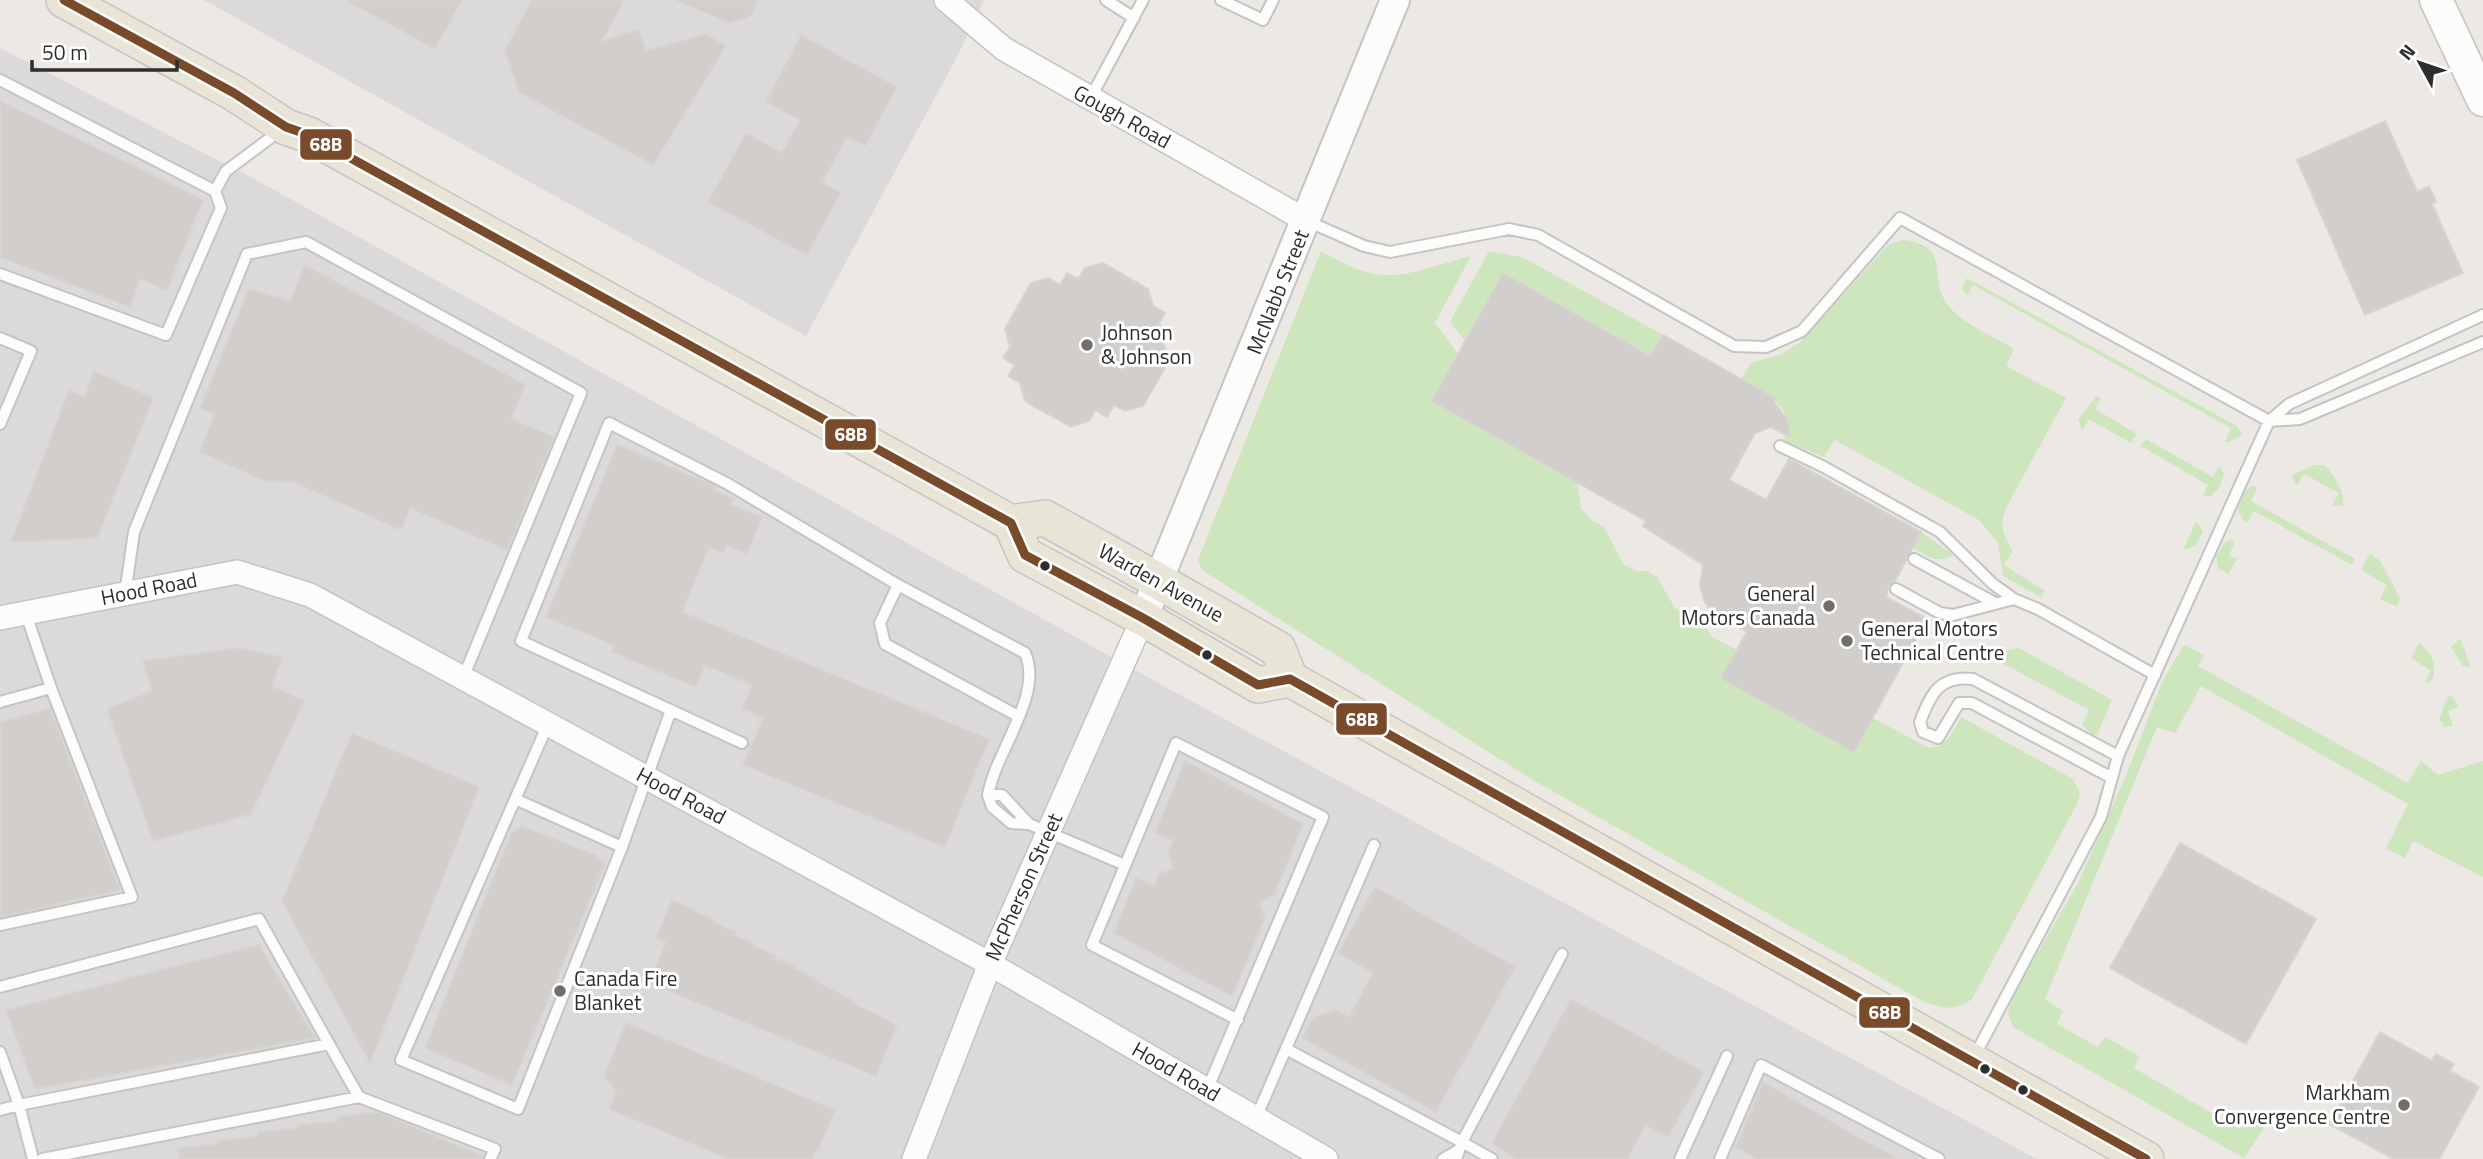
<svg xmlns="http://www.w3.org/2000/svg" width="2483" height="1159" font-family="'Titillium Web',sans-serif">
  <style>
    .industrial { fill: #dcd9db }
    .green { fill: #cee6be }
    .building { fill: #d1cecb; stroke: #d7d4d0; stroke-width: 2 }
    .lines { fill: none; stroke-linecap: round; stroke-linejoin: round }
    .service-casing { stroke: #c5c4c5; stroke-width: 14 }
    .minor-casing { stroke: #c5c4c5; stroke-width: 26 }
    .tertiary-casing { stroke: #c5c4c5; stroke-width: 32 }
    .secondary-casing { stroke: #c5c4c5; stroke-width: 35 }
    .primary-casing { stroke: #c6c5c4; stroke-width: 38 }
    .service { stroke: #fcfcfb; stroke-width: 10 }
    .minor { stroke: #fcfcfb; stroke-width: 23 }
    .tertiary { stroke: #fcfcfb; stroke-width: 28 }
    .secondary { stroke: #fcfcfb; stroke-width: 32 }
    .primary { stroke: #e8e4d6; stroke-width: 35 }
    .bus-1-casing { stroke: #fff; stroke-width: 14 }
    .bus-1 { stroke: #7a4b2a; stroke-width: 9 }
    .poi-dot { fill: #706f6e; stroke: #fff; stroke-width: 2.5 }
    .bus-dot { fill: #2e2e2e; stroke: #fff; stroke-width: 2.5 }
    .labels { text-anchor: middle; stroke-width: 6; stroke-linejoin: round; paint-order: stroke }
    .street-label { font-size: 21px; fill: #2e2e2e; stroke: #fff }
    .poi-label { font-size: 21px; fill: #2e2e2e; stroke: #fff; text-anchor: start }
    .line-badge { stroke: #fff; stroke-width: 2.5 }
    .badge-label { font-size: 19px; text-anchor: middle; font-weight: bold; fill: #fff }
  </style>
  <rect width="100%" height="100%" fill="#ece8e4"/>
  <!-- industrial -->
  <path class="industrial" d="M204 0H984L958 55 806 336Z
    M0 48 260 182 1158 683 2037 1159H0Z"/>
  <!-- green -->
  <path class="green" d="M1903 240C1949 244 1931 275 1944 299 1956 322 1994 336 2014 349L2006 366 2066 398 2006 508C1999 526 2003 535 2013 551L2004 565 2045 591 2040 597 2003 576 1998 543 1979 520 1835 440 1824 457 1782 440C1802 410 1763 391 1741 379L1751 363 1781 354 1799 343 1888 245Z
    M1321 251C1386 290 1403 274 1471 256L1435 323 1458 354 1577 482 1581 508 1593 521 1603 526 1624 565 1636 571H1647L1657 577 1675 608 1699 618 1712 637 1737 650 1722 678 1854 752 1873 718 1929 748C1947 746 1953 732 1961 717L2073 779 2080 793 2078 802 1972 999C1955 1012 1944 1008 1924 1002L1531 779 1202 570 1198 560Z
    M1489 251 1522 257 1663 335 1650 356 1503 274 1465 341 1450 322Z
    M1967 278 2237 426 2242 435 2229 442 2225 441 2231 428 1973 285 1967 295 1962 289Z
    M2096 396 2101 398 2095 409 2137 434 2131 443 2089 419 2082 430 2078 420Z
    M2146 439 2213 477 2219 466 2224 474 2219 488 2211 496H2203L2208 485 2141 446Z
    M2313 465H2324C2333 473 2346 494 2343 506L2332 505 2339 493 2304 474 2297 485 2292 478 2293 475Z
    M2252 486 2257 488 2251 501 2355 559 2352 565 2254 511 2247 523C2232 510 2236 497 2252 486Z
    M2196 521 2203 531 2195 546 2187 549 2184 548Z
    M1921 532 1953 555C1939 565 1926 555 1913 548Z
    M2231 540 2235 542 2229 555 2237 559 2228 574 2218 568 2216 557 2225 542Z
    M2370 553 2380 561 2400 598 2397 607 2380 599 2387 585 2361 570Z
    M2460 638 2471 667 2463 666 2451 647Z
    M2419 643C2433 651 2439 670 2430 683L2425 681 2431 671 2411 658Z
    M2184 645 2204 655 2198 666 2408 783 2421 761 2438 775 2483 761V877L2413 841 2405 858 2386 849 2408 804 2201 686 2175 733 2157 727 2045 999 2063 1011 2057 1024 2098 1047 2105 1037 2139 1056 2134 1068 2239 1129 2251 1114 2267 1123 2244 1158 2013 1027 2008 1012 2011 999 2078 883 2128 771 2162 682Z
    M2019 648 2112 700 2097 735H2092L2082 725 2089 710 1995 659 2001 651Z
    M2451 695 2459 707 2448 711 2453 726 2445 727 2439 719 2447 698Z"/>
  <!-- building -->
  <path class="building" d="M346 0H462L435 49Z
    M532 0H624L602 41 638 30 647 51 706 34 726 46 653 165 519 92 505 50Z
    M676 0H758L750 17 729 23Z
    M801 35 897 87 865 146 847 136 822 183 841 192 807 255 708 202 746 133 782 153 800 120 766 102Z
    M0 101 203 200 167 290 140 279 130 307 0 257Z
    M2385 121 2417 192 2429 186 2436 202 2432 204 2463 273 2365 315 2297 160Z
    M1103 263 1148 289 1153 306 1165 313 1158 325 1170 331 1163 342 1169 361 1143 406 1125 411 1114 405 1107 417 1095 410 1089 421 1071 427 1025 401 1020 383 1008 376 1015 365 1003 358 1010 347 1005 329 1031 283 1048 278 1060 285 1067 273 1078 279 1085 268Z
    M305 265 525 385 511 419 554 437 507 550 410 508 401 530 294 482 265 481 200 452 215 414 200 408 249 289 290 301Z
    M1503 273 1650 356 1663 335 1775 398 1773 401 1787 419 1790 437 1771 427 1755 433 1729 480 1766 500 1789 459 1921 532 1895 581 1889 585 1886 597 1927 619 1854 752 1721 678 1747 632 1711 611 1705 602 1700 586 1703 565 1643 526 1646 521 1432 401Z
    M94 371 153 398 97 538 11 542 69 390 84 398Z
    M617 445 711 484 715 486 714 491 733 499 731 505 762 517 747 554 727 546 723 553 709 547 682 612 989 739 945 847 743 765 763 718 742 709 752 685 705 665 696 687 612 652 614 647 604 641 546 617Z
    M238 648 282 657 272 686 304 701 251 814 153 841 107 709 152 691 143 661Z
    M50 708 120 890 0 917V723Z
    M352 733 479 787 370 1063 282 901Z
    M1185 761 1303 824 1274 895 1259 903 1265 918 1232 996 1114 933 1136 878 1154 886 1159 874 1174 868 1168 853 1173 840 1155 833Z
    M521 826 596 855 605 864 512 1085 425 1048 505 849 512 833Z
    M2180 843 2316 919 2246 1044 2110 968Z
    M1375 887 1515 967 1436 1112 1302 1038 1314 1017 1336 1010 1349 1017 1373 973 1338 953Z
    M672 900 694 909 693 911 715 920 713 923 735 932 733 935 755 944 754 946 775 955 774 958 796 966 794 969 816 978 815 981 856 1002 855 1004 897 1025 876 1076 649 983 666 942 656 938Z
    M259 945 315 1038 35 1089 6 1010Z
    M1571 999 1704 1072 1668 1137 1646 1125 1627 1159H1516L1492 1143Z
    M626 1023 835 1110 819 1148 811 1159H729L609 1109 617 1092 604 1076Z
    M2380 1032 2432 1061 2436 1054 2454 1064 2450 1071 2479 1087 2439 1159H2394L2329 1124Z
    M1763 1082 1863 1140 1898 1159H1757L1736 1147Z
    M377 1112 483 1156 482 1159H180L179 1148 218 1144V1141L258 1136V1132L298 1128V1125L338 1121 337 1117Z"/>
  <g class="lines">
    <!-- service casing -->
    <g class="service-casing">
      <path id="service" d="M1106 0 1134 18
        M1221 0 1263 20 1273 0
        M0 80 215 191 221 208 166 335 0 274
        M1090 99 1143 0
        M215 191 226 171 281 130
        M1307 221 1364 246 1390 252 1509 229 1538 235 1734 346 1766 347 1802 331 1900 218 2269 421 2300 419 2483 342
        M0 338 31 351 0 424
        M1780 446 1824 467 1940 532 1993 584 2014 599
        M1914 559 1995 603
        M898 585 880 623 885 644 1018 716
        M1896 589 1940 613 1953 615 2014 599 2038 609 2155 675
        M125 594 134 532 247 254 306 242 581 393 463 678
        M0 702 51 688
        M742 743 521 641 609 423 728 484 898 585 1025 653C1044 695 996 750 988 795
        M2112 778 1972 703H1959L1938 738 1923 732 1920 722C1931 693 1940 675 1973 679L2118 756
        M515 799 622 847 518 1109 401 1060 548 724
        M1029 824 1002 795H988L992 807 1011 823 1029 824 1125 865
        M622 847 671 710
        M0 925 132 897 51 688 25 611
        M0 987 259 919 329 1044
        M1286 1049 1462 1142 1562 954
        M0 1052 19 1105 329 1044 359 1097
        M1974 1057 2101 817 2118 756 2269 421 2289 404 2483 315
        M1207 1090 1323 817 1176 743 1092 945 1238 1020
        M0 1110 19 1105 33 1159
        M1256 1118 1374 845
        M42 1159 359 1097 495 1149 490 1159
        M1443 1159 1457 1151
        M1456 1159 1462 1142 1492 1159
        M1680 1159 1727 1056
        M1720 1159 1761 1065 1939 1159"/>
    </g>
    <!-- minor casing -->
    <g class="minor-casing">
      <path id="minor" d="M946 0 1004 49 1307 221
        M0 618 237 572 310 595 990 964 1326 1159
        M914 1159 990 964 1143 618"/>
    </g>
    <!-- tertiary casing -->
    <g class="tertiary-casing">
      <path id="tertiary" d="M1143 618 1395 0"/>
    </g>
    <!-- secondary casing -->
    <g class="secondary-casing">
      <path id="secondary" d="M2436 0 2483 100"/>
    </g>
    <!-- primary casing -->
    <g class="primary-casing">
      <path id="primary" d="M64 0 234 93 286 127 309 135 1011 523 1025 555 1143 618 1258 685 1290 679
        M1011 523 1045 518 1121 560 1278 649 1290 679 2146 1159"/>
    </g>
    <!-- service -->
    <use href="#service" class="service"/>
    <!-- minor -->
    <use href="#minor" class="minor"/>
    <!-- tertiary -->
    <use href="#tertiary" class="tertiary"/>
    <!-- secondary -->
    <use href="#secondary" class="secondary"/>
    <!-- primary -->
    <use href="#primary" class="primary"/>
    <!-- bus-1 casing -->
    <g class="bus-1-casing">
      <path id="bus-1" d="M64 0 234 93 286 127 309 135 1011 523 1025 555 1143 618 1258 685 1290 679 2146 1159"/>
    </g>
    <!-- bus-1 -->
    <use href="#bus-1" class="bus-1"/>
  </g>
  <!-- markers -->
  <g class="poi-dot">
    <circle cx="1087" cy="345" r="7"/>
    <circle cx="1829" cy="606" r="7"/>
    <circle cx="1847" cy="641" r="7"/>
    <circle cx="560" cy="991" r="7"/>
    <circle cx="2404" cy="1105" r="7"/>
  </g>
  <g class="bus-dot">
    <circle cx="1045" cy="566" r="6"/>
    <circle cx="1207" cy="655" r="6"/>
    <circle cx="1985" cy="1069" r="6"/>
    <circle cx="2023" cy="1090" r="6"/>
  </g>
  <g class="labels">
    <!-- street labels -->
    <g class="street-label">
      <text transform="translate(1122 117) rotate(29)" y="7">Gough Road</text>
      <text transform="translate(1278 292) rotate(-68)" y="7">McNabb Street</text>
      <text transform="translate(1161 583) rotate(29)" y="7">Warden Avenue</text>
      <text transform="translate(149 589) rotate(-11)" y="7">Hood Road</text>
      <text transform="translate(681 796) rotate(28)" y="7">Hood Road</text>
      <text transform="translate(1024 887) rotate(-66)" y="7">McPherson Street</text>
      <text transform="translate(1176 1072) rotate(30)" y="7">Hood Road</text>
    </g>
    <!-- poi labels -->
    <g class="poi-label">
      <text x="1101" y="340">Johnson<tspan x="1101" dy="24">&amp; Johnson</tspan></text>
      <text x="1815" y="601" text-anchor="end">General<tspan x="1815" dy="24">Motors Canada</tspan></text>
      <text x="1861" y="636">General Motors<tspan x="1861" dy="24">Technical Centre</tspan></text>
      <text x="574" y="986">Canada Fire<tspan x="574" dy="24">Blanket</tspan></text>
      <text x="2390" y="1100" text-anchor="end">Markham<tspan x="2390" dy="24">Convergence Centre</tspan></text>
    </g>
  </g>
  <g class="line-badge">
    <rect x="299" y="128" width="54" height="33" rx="7" fill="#7a4b2a"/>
    <rect x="824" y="418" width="53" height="33" rx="7" fill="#7a4b2a"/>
    <rect x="1335" y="702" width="53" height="34" rx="7" fill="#7a4b2a"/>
    <rect x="1858" y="996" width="53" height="33" rx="7" fill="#7a4b2a"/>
  </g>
  <g class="badge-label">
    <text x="326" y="151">68B</text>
    <text x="851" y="441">68B</text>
    <text x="1362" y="726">68B</text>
    <text x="1885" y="1019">68B</text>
  </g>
  <!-- north arrow -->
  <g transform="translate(2420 63) rotate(310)" stroke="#ffffff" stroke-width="5" paint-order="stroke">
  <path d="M0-5L12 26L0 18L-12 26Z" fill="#2e2e2e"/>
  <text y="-10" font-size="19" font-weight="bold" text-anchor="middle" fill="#2e2e2e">N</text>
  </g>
  <!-- scale -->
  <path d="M32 60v10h145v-10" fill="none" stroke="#2e2e2e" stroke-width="3.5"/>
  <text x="42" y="60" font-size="21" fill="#2e2e2e" stroke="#ffffff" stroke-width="5" paint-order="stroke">50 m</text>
</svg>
